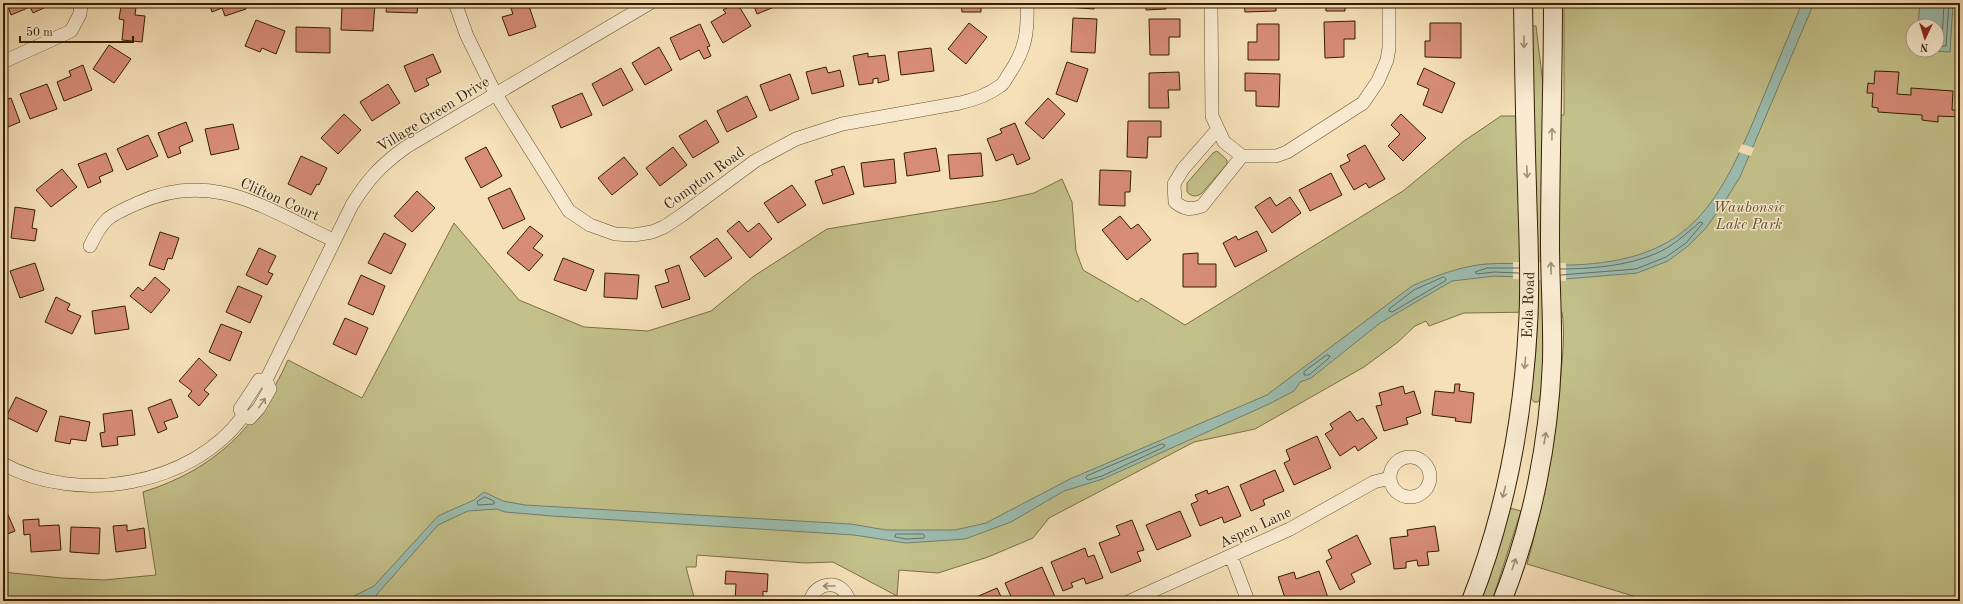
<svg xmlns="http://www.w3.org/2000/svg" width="1963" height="604" font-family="'Old Standard TT',serif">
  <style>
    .green { fill: #c3c08a; stroke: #7c6f45; fill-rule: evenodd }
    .water { fill: #9cbdb0; stroke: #737d6a }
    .pier { fill: #f5e0b8 }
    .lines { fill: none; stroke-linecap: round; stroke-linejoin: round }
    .shore { stroke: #686e58; stroke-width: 1 }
    .building { fill: #d78c78; stroke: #351e00 }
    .minor-casing { stroke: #654e2e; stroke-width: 14 }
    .secondary-casing { stroke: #351e00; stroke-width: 20 }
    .minor { stroke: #f8ebd1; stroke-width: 13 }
    .secondary { stroke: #f8ebd1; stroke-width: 18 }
    .oneway { stroke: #a08f73 }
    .labels { text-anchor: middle; stroke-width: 3; stroke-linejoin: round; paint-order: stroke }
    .street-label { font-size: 15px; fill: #351e00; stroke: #f8ebd1 }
    .park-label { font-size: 15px; font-style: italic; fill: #604f29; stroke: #f8ebd1 }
  </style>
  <rect width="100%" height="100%" fill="#f5e0b8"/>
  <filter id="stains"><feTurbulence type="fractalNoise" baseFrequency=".005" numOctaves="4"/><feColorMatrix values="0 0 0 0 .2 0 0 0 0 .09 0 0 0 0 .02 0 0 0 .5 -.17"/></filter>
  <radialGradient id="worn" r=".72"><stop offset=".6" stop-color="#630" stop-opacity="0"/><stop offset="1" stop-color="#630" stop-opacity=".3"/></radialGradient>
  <!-- green -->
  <path class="green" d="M1564 3H1960V601H1650L1527 564C1544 502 1557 438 1561 373 1563 353 1565 332 1562 312H1543C1543 326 1545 395 1538 402H1534L1531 398 1536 349 1538 312 1464 313 1429 326 1426 321 1415 326 1398 342 1364 367 1255 429 1194 442 1049 518 1033 538 988 557 938 573 899 570 897 596 833 562 805 563 697 555 696 567H686L695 601H3V572L62 578 104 580 156 575 143 492C214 470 258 427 288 360L362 398 454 223 519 300 584 327 648 331 711 311 754 276 827 229 998 201 1034 193 1062 179 1072 202 1076 251 1083 270 1138 302 1141 298 1185 325 1403 191 1464 141 1501 116H1534L1532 26H1536L1543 84 1544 115H1564ZM1913 26H1937V50H1913Z
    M1217 151 1227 160V164L1202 193C1197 197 1192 197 1187 192V183L1213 153Z
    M1510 508 1521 511 1492 601H1481L1501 542Z"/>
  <!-- water -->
  <path class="water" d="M1802 3H1814L1740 177 1725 201 1706 228 1688 246 1668 261 1637 273 1565 279 1494 276 1452 281 1380 323 1311 378 1300 382 1294 391 1269 404 1103 479 1064 491 1011 522 965 539 906 543 854 535 552 516 505 512 497 509 468 511 438 525 371 601H352L354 596 374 586 438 516 474 500 484 492 503 501 525 505 851 524 886 530H955L986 523 1070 479 1267 395 1412 286C1435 276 1461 266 1487 264 1515 262 1544 266 1572 265 1685 261 1716 211 1756 115 1771 78 1787 40 1802 3Z
    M1920 3H1953L1950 52 1916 50H1937V26H1918Z"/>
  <!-- pier -->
  <path class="pier" d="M1742 144 1754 148 1751 156 1738 152Z
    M1513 262 1566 263V281L1513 279Z"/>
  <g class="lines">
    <!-- shore -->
    <path class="shore" d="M1937 42 1942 41 1944 3
      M1937 47 1946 46 1949 3
      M1519 268H1487L1475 272 1477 274 1494 272 1519 273
      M1560 269C1591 269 1626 266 1655 254 1672 247 1686 234 1700 222L1703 223 1686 243 1666 257 1636 269 1561 275
      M1444 277 1446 279 1445 281 1392 312 1389 311V309L1414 290Z
      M1327 355 1330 356 1329 358 1309 375H1304V372Z
      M1162 444 1165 445 1164 447 1102 476 1088 480 1086 478 1087 476Z
      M485 497 494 501V504L478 505 477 502Z
      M896 534H923L925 536 924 538 906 539 895 537Z"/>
  </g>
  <!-- building -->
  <path class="building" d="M7 3H45L46 7 33 13 30 7 11 15Z
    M209 3H244L246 9 225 16 222 8 212 12Z
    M359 3H375L373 31 341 30 342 6 359 7Z
    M387 3H418L417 13 386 12Z
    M509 3H528L536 27 509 36 502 17 513 14Z
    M735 3H737L751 26 723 43 711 22 726 13 723 10Z
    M753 3H784L757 14Z
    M961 3H981V12H962Z
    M1066 3H1094V9L1066 7Z
    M1146 3H1165L1166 9 1146 10Z
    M1244 3H1276V11L1245 12Z
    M1326 3H1345V11H1326Z
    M1437 3H1458V6H1437Z
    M121 6 136 7 135 15 145 16 142 42 122 40 124 20 119 19Z
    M1073 18 1097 19 1095 53 1071 52Z
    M1149 19H1180V37H1169V55H1150Z
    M256 20 285 31 276 54 262 48 260 52 245 46Z
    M1355 21V39H1344V57L1325 58 1324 22Z
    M969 23 987 37 966 64 948 49Z
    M1430 23H1461V58L1425 57V41H1430Z
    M700 24 710 46 707 47 711 56 704 59 699 50 680 60 670 38Z
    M1257 24H1279V60H1248V42H1257Z
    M296 27 330 28V53L296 52Z
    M109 45 131 59 114 83 93 69Z
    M659 47 672 70 645 85 632 63Z
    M931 48 934 71 901 75 898 52Z
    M868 53V57L885 55 889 80 878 83V78L873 79V83L859 85 853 56Z
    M433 54 441 72 426 79 429 85 415 92 404 66Z
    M1067 62 1088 69 1077 102 1056 94Z
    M83 65 92 90 64 101 57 82 71 76 69 71Z
    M826 67 828 73 840 70 844 86 812 94 806 72Z
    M621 68 633 90 603 106 592 84Z
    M1424 68 1455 83 1442 113 1423 105 1429 89 1417 84Z
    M1875 71 1899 72 1897 94 1911 95V88L1953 91 1952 110H1960V129V117L1938 116V122L1922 120V115L1878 112V108L1872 107 1873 93H1867L1868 83 1874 84Z
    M1179 72 1180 90H1168L1169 108H1149V73Z
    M1245 73 1280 74 1279 107 1256 106V91H1245Z
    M790 74 799 99 770 111 760 85Z
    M47 84 57 109 30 119 20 94Z
    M388 84 400 103 372 121 360 102Z
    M582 93 592 115 561 128 552 106Z
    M747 96 757 117 727 132 717 111Z
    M11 98 20 122 3 129V101Z
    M1048 98 1065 114 1043 139 1025 123Z
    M344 114 361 130 338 154 321 138Z
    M1401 114 1426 138 1403 161 1388 146 1400 134 1391 125Z
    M706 120 719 142 693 158 679 136Z
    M1128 121H1161V137H1148L1147 158 1127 157Z
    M186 122 193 141 179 147 181 153 168 158 158 133Z
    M1015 123 1030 159 1017 165 1013 154 996 161 987 139 1002 133 1000 129Z
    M233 124 239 149 211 155 205 129Z
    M148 135 158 156 127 170 117 149Z
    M1365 145 1385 179 1369 188 1366 183 1354 190 1340 166 1350 161 1347 155Z
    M486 147 502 176 481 188 465 158Z
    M673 147 687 165 660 186 646 168Z
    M936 148 940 171 907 176 904 153Z
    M106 153 113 171 99 177 101 182 88 188 78 164Z
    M981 153 983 176 950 179 948 155Z
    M301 156 327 168 319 185 317 184 311 195 288 184Z
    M624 157 638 174 612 195 598 178Z
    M894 159 896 183 864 187 861 163Z
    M844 166 854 194 823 204 815 181 833 175 831 170Z
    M62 169 77 187 51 207 36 190Z
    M1100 170 1131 171 1130 192H1125V206L1099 205Z
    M1331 173 1342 195 1310 211 1299 190Z
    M792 185 806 205 778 223 764 203Z
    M510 188 525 219 503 229 488 198Z
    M417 191 435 208 412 232 394 216Z
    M1270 197 1276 206 1290 197 1301 213 1272 233 1255 207Z
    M15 207 35 210 32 228 37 229 35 241 11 238Z
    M1120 216 1131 229 1138 224 1151 240 1127 260 1102 230Z
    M739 221 748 232 759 223 772 239 750 258 727 231Z
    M530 226 543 236 533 248 543 255 529 271 507 253Z
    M1257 231 1267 251 1235 267 1223 243 1236 236 1238 240Z
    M160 232 179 238 172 259 168 258 164 270 149 265Z
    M384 233 406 244 391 274 368 263Z
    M717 238 732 258 705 277 690 257Z
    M259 248 276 256 268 272 273 274 267 285 246 275Z
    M1198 253V264H1216V287H1183V254Z
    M563 258 594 270 586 291 554 280Z
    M35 263 44 290 20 298 10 271Z
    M679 265 690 299 662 308 655 286 669 282 665 270Z
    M605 273 639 275 637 299 604 297Z
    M361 275 385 286 373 315 348 304Z
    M155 277 170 290 151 313 130 296 138 287 143 291Z
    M238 286 262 296 250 323 226 312Z
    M56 297 70 304 67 310 81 316 72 334 45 322Z
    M125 306 129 329 95 334 92 311Z
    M345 318 368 328 356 355 333 344Z
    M221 324 242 332 230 361 209 352Z
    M199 358 217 375 204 390 209 394 199 406 188 396 192 391 179 381Z
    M3 380 8 386 3 389Z
    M1455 384H1460L1459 391 1474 393 1471 423 1455 421 1456 418 1432 415 1435 391 1454 393Z
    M1403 386 1405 394 1414 391 1421 413 1406 418 1408 424 1384 431 1376 406 1382 405 1379 393Z
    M16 397 47 411 37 432 6 417Z
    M171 399 178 417 164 422 167 429 158 433 148 408Z
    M132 410 135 435 117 437 118 445 102 447 100 433 105 432 103 414Z
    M1350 411 1357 421 1363 418 1377 438 1358 451 1355 446 1340 456 1325 434 1333 429 1330 424Z
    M60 416 90 422 86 441 71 439 70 444 55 441Z
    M1317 436 1331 468 1294 485 1284 463 1290 460 1286 450Z
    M1275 470 1284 491 1263 500 1265 505 1251 511 1240 485Z
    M1228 486 1241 516 1224 523 1222 517 1200 526 1191 504 1198 501 1195 495 1207 490 1208 494Z
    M6 510 15 531 3 536V512Z
    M1180 511 1191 536 1157 550 1146 525Z
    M39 519V526L59 525 61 550 31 552 30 534 24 535 23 520Z
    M1132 520 1144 550 1137 552 1141 561 1111 573 1099 543 1120 535 1116 526Z
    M127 525V531L144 528 146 548 116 552 113 526Z
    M1435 526 1439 551 1427 552 1429 565 1418 566 1417 560 1406 562V568L1394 569 1390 538 1408 536 1407 530Z
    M71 527 100 528 99 554 70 552Z
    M1357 535 1371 564 1351 574 1355 582 1340 590 1326 561 1332 558 1328 550Z
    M1085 548 1088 557 1094 555 1103 578 1086 584 1084 578 1071 583 1073 587 1063 591 1051 562Z
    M1042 567 1056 599 1050 601H1039L1038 598 1032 601H1013L1005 583Z
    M726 571 768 574 767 592 763 591V601H735L736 584H725Z
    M1319 571 1329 601H1286L1278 577 1294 572 1296 579Z
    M997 588 1003 601H967Z"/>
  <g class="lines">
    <!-- minor casing -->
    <g class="minor-casing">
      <path id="minor" d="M455 3 467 36 495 93 569 211 590 225 615 234 634 235 652 232 664 227 682 215 755 161 796 139 842 124 960 103C973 100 988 95 1000 86 1004 84 1006 78 1009 74 1026 49 1028 32 1027 3
        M1211 3 1212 116 1224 142 1242 156
        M3 62 71 31 80 14 81 3
        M1218 129 1183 169 1174 184 1175 202C1185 210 1191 210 1202 206L1242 156
        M1242 156H1276L1287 152 1363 103 1378 81 1387 60 1389 48V3
        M90 246C104 217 109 216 138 203 213 169 266 209 333 240
        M266 380 352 205C368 179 381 165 406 147L650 3
        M243 416 250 418 259 408 270 389 266 380
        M243 416 240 409 259 380H266
        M1390 477a20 20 0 1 1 40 0a20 20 0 1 1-40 0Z
        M3 464C78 505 192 486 243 416
        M1231 556 1248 601
        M810 601C816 580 843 579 849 601
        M1130 601 1290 529 1374 482 1390 478"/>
    </g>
    <!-- secondary casing -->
    <g class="secondary-casing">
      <path id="secondary" d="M1471 601C1505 514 1523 419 1528 325 1531 280 1528 234 1527 188 1525 127 1524 65 1523 3
        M1502 601C1532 526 1549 442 1552 361 1553 322 1550 282 1550 243 1550 163 1553 83 1553 3"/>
    </g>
    <!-- minor -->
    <use href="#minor" class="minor"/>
    <!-- secondary -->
    <use href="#secondary" class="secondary"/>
  </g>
  <!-- one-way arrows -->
  <defs><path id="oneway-shaft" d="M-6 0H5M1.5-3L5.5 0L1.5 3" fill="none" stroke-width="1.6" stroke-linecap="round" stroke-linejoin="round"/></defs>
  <g class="oneway">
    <use href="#oneway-shaft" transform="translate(1524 42) rotate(90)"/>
    <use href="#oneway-shaft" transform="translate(1552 134) rotate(-89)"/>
    <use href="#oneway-shaft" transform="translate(1527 172) rotate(88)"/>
    <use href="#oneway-shaft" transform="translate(1551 268) rotate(-91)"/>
    <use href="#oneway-shaft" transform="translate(1525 363) rotate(95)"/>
    <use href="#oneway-shaft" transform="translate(262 403) rotate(-55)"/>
    <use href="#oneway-shaft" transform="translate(1545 438) rotate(-80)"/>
    <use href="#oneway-shaft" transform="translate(1504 492) rotate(104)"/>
    <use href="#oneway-shaft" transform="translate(1514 564) rotate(-71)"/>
    <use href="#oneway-shaft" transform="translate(829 586) rotate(180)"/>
  </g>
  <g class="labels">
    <!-- street labels -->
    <g class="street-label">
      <text transform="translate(433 114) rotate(-32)" y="5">Village Green Drive</text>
      <text transform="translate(704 178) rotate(-36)" y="5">Compton Road</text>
      <text transform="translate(280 199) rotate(24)" y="5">Clifton Court</text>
      <text transform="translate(1528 305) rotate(-88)" y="5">Eola Road</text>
      <text transform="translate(1255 527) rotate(-25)" y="5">Aspen Lane</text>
    </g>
    <!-- park labels -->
    <g class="park-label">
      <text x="1749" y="212">Waubonsie<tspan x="1749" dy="17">Lake Park</tspan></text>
    </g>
  </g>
  <!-- margin -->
  <rect width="1963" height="604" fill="none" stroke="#f5e0b8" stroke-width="16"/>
  <rect x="4" y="4" width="1955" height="596" fill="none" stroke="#351e00" stroke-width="2"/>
  <rect x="8" y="8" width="1947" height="588" fill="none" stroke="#351e00"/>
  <!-- north arrow -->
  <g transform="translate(1925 38) rotate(184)"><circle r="19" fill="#f8ebd1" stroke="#aa997d"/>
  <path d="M0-3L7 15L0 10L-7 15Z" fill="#8f2418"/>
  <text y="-6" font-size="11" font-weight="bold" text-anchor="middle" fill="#351e00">N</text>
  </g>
  <!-- scale -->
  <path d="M20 36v6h113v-6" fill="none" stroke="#351e00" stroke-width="2"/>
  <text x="26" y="36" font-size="12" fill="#351e00" stroke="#f8ebd1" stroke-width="3" paint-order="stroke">50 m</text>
  <rect width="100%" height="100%" filter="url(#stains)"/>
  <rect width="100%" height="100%" fill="url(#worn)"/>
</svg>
